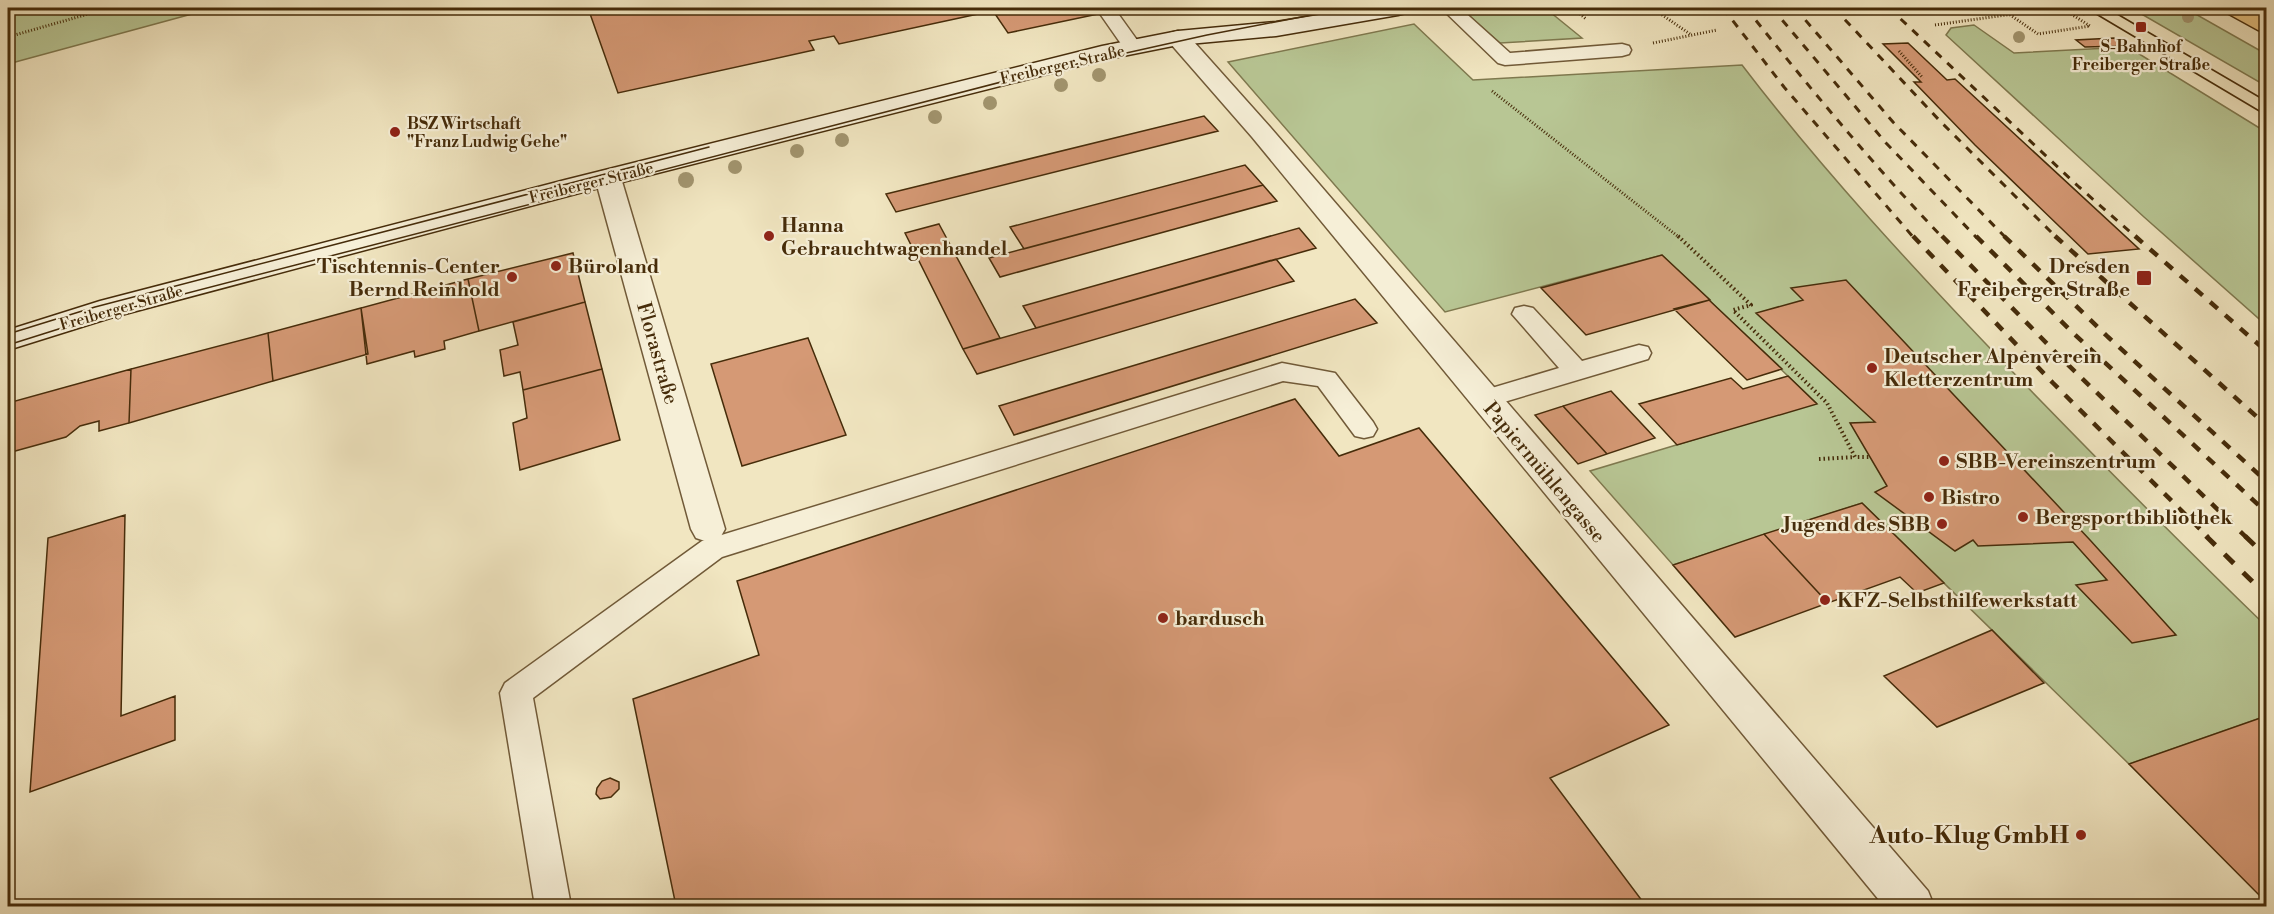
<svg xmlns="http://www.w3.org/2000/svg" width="2274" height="914" font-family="'Libre Bodoni',serif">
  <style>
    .green { fill: #b8c694; stroke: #7f794f; stroke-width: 1.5 }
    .building { fill: #d59975; stroke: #462c0a; stroke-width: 1.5 }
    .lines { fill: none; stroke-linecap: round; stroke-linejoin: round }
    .lane-casing { stroke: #715a38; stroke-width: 3 }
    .street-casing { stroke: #715a38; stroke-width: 3 }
    .secondary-casing { stroke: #462c0a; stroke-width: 3 }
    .primary-casing { stroke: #462c0a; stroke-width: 3 }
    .path-far1 { stroke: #462c0a; stroke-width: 3; stroke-dasharray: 1 2; stroke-linecap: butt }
    .path { stroke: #462c0a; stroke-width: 4; stroke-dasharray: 1.5 3; stroke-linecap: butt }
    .lane { fill: #f6efd7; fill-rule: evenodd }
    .street { fill: #f6efd7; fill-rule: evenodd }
    .secondary { fill: #f6efd7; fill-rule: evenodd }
    .primary { fill: #e8c380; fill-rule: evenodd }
    .tram { stroke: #462c0a; stroke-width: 1.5 }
    .rail-far2 { stroke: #462c0a; stroke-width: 3; stroke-dasharray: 8 8; stroke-linecap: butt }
    .rail-far1 { stroke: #462c0a; stroke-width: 4.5; stroke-dasharray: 10 10; stroke-linecap: butt }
    .rail { stroke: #462c0a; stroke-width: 5; stroke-dasharray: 13 13; stroke-linecap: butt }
    .tree { fill: #a2956f }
    .poi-dot { fill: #8f2418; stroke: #f6efd7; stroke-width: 2 }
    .labels { text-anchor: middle; stroke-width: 4.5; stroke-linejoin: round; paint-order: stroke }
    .far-poi-label { font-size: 16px; font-weight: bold; fill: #462c0a; stroke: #f6efd7 }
    .far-street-label { font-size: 16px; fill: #462c0a; stroke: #f6efd7 }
    .poi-label { font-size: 20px; font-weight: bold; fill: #462c0a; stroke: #f6efd7; text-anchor: start }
    .street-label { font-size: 20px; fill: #462c0a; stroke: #f6efd7 }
    .near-poi-label { font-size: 24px; font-weight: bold; fill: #462c0a; stroke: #f6efd7; text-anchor: end }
  </style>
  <rect width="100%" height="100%" fill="#f1e6c1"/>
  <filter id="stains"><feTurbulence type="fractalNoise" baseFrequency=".00333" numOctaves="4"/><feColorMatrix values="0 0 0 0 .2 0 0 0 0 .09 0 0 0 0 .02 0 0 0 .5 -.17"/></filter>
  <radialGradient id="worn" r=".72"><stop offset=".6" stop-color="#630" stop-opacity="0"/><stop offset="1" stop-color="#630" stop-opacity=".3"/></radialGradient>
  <!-- green -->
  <path class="green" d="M8 8H214L8 64Z
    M1480 8H1545L1582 38 1500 43 1464 11Z
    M2131 8H2185L2266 54V86Z
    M1414 24 1473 80 1742 65C1823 171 1914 269 2006 365 2092 454 2178 541 2266 626V716L2129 764 1862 503 1673 565 1590 471 1816 403 1662 255 1445 312 1228 62Z
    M1974 25 2014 53 2128 47 2266 132V325L2144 217 1946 35 1951 28Z"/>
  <!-- building -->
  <path class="building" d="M588 8H790L791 11 806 8H973L978 14 839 44 834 36 809 41 814 50 618 93Z
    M991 8H1093L1098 14 1008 33Z
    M2114 38 2123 46 2085 47 2076 40Z
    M1908 43 1947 80 1955 79 2139 249 2088 254 1975 145 1914 82H1921L1883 44Z
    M1204 116 1218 131 896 212 886 194Z
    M1245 165 1263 185 1024 249 1010 227Z
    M1263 185 1277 201 1000 277 989 258Z
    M939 224 1000 338 963 349 905 233Z
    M1299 228 1316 248 1036 328 1023 306Z
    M573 253 585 302 479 331 468 279Z
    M1662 255 1710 300 1586 335 1541 288Z
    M1276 259 1294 281 977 374 963 349Z
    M468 279 479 331 444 341 445 349 415 357 414 351 367 364 361 308Z
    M1846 280 2090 540 2176 635 2132 643 2076 585 2107 580 2073 542 1978 546 1973 540 1955 551 1875 492 1887 486 1850 423 1875 422 1756 313 1803 300 1791 288Z
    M1355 299 1377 323 1014 435 999 406Z
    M1709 300 1782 369 1747 380 1674 309Z
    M585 302 602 369 523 390 520 372 504 376 500 350 518 345 513 322Z
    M361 308 368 354 273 381 268 333Z
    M268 333 273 381 129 423 131 369Z
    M808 338 846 435 742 466 711 364Z
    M131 369 129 423 99 431V421L80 426 66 437 8 453V403Z
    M602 369 620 440 520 470 513 423 527 418 523 390Z
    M1788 376 1817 404 1677 445 1639 404 1731 378 1743 389Z
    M1611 391 1655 438 1607 454 1563 406Z
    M1295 399 1339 456 1419 428 1669 725 1550 778 1646 906H676L633 699 759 655 737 581Z
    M1563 406 1607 454 1578 464 1535 415Z
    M1862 503 1944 583 1917 593 1900 577 1828 603 1764 534Z
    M125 515 121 716 175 696V740L30 792 48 538Z
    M1764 534 1828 603 1735 637 1673 565Z
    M1992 630 2044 683 1937 727 1884 676Z
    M2266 716V902L2129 764Z
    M610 778 619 782V789L611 797 600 799 596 794 597 788 602 781Z"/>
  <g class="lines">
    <!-- lane casing -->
    <g class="lane-casing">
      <path id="lane" d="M1096 8H1114L1142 47 1140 51H1126Z
        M1441 8H1460L1510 53 1622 44 1629 46 1631 50 1629 54 1622 56 1505 65 1498 63Z
        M1524 306 1533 308 1582 361 1639 345 1648 347 1651 353 1648 359 1484 408 1475 405 1471 399 1475 393 1559 368 1512 314 1515 308Z
        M1282 363 1335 373 1373 422 1377 429 1373 436 1364 438 1355 436 1318 386 1283 381 722 557 533 698 571 906H535L500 693 505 683 702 541Z"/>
    </g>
    <!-- street casing -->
    <g class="street-casing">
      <path id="street" d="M1178 31 1186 33 1270 127 1928 891 1934 906H1884L1252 137 1170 43 1167 38 1170 33Z
        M608 170 617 172 621 178 725 529 720 538 708 542 696 538 691 529 595 178 599 172Z"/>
    </g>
    <!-- secondary casing -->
    <g class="secondary-casing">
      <path id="secondary" d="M1362 8H1409L1406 13 1398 15 1276 36 1178 45 1103 60 583 192 110 318 8 350V330L100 301 565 180 1102 46 1178 31 1276 22Z"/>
    </g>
    <!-- primary casing -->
    <g class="primary-casing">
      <path id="primary" d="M2224 8H2251L2266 16V32L2258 30 2227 13Z"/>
    </g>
    <!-- path-far1 -->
    <path class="path-far1" d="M1573 8 1586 19
      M1652 8 1690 34
      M2000 8 2038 34 2090 26 2068 12
      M1935 25 2055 8 2061 12 2076 9 2086 15
      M8 37 109 8
      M1653 43 1717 30
      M1899 51 1923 78
      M1492 91 1680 238"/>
    <!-- path -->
    <path class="path" d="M1678 236 1751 305 1733 310 1827 403 1855 457H1870
      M1819 459 1855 457"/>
    <!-- lane -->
    <use href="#lane" class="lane"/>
    <!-- street -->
    <use href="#street" class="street"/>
    <!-- secondary -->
    <use href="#secondary" class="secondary"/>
    <!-- primary -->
    <use href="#primary" class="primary"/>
    <!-- tram -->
    <path class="tram" d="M2086 8 2266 115
      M2107 8 2266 101
      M8 334 95 307 709 147
      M8 345 103 315 1032 74 1207 35 1348 8"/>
    <!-- rail-far2 -->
    <path class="rail-far2" d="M1723 8 1784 87 1914 238
      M1746 8C1809 87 1873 165 1943 238
      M1772 8 1886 143 1977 238
      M1795 8 1893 122 2006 238
      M1834 8 1940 121 2057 238
      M1889 8 2079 187 2137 238"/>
    <!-- rail-far1 -->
    <path class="rail-far1" d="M1913 236 2053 383 2208 537
      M1942 236 2062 359 2246 537
      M1976 236 2072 332 2266 512
      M2004 236 2108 337 2266 481
      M2055 236 2266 425
      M2135 236 2266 351"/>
    <!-- rail -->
    <path class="rail" d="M2206 536 2266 595
      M2245 536 2266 556"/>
  </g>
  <!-- trees -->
  <g class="tree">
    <circle cx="2188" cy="17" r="6"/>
    <circle cx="2019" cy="37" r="6"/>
    <circle cx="1099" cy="75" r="7"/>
    <circle cx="1061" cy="85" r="7"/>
    <circle cx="990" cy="103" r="7"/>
    <circle cx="935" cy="117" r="7"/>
    <circle cx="842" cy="140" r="7"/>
    <circle cx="797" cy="151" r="7"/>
    <circle cx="735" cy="167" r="7"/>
    <circle cx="686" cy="180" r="8"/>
  </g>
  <!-- markers -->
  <g class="poi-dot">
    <rect x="2135" y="21" width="12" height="12" rx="3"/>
    <circle cx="395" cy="132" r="6"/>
    <circle cx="769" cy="236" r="6"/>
    <circle cx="556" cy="266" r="6"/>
    <circle cx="512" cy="277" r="6"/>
    <rect x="2136" y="270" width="16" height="16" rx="3"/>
    <circle cx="1872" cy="368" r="6"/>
    <circle cx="1944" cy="461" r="6"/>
    <circle cx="1929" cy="497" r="6"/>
    <circle cx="2023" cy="517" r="6"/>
    <circle cx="1942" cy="524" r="6"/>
    <circle cx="1825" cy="600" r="6"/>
    <circle cx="1163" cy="618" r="6"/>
    <circle cx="2081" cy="835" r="6"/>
  </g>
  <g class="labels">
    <!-- far-poi labels -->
    <g class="far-poi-label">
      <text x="2141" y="52">S-Bahnhof<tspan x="2141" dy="18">Freiberger Straße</tspan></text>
      <text x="407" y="129" text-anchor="start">BSZ Wirtschaft<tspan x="407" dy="18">"Franz Ludwig Gehe"</tspan></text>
    </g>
    <!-- far-street labels -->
    <g class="far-street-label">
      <text transform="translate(1062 64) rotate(-13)" y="6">Freiberger Straße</text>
      <text transform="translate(591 182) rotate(-14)" y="6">Freiberger Straße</text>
      <text transform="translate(121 307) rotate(-16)" y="6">Freiberger Straße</text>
    </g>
    <!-- poi labels -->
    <g class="poi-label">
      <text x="781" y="232">Hanna<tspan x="781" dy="23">Gebrauchtwagenhandel</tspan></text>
      <text x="500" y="273" text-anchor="end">Tischtennis-Center<tspan x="500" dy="23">Bernd Reinhold</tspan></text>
      <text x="568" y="273">Büroland</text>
      <text x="2130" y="273" text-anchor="end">Dresden<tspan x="2130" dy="23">Freiberger Straße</tspan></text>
      <text x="1884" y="363">Deutscher Alpenverein<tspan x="1884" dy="23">Kletterzentrum</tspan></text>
      <text x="1956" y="468">SBB-Vereinszentrum</text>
      <text x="1941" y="504">Bistro</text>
      <text x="2035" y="524">Bergsportbibliothek</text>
      <text x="1930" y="531" text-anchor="end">Jugend des SBB</text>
      <text x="1837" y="607">KFZ-Selbsthilfewerkstatt</text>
      <text x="1175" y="625">bardusch</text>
    </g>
    <!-- street labels -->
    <g class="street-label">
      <text transform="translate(658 353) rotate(74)" y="7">Florastraße</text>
      <text transform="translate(1545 472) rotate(50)" y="7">Papiermühlengasse</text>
    </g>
    <!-- near-poi labels -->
    <g class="near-poi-label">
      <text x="2069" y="843">Auto-Klug GmbH</text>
    </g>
  </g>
  <!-- margin -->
  <rect width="2274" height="914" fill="none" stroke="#f1e6c1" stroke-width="30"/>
  <rect x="9" y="9" width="2256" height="896" fill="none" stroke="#462c0a" stroke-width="3"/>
  <rect x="15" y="15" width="2244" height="884" fill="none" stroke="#462c0a" stroke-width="1.5"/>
  <rect width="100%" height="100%" filter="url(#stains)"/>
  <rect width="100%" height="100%" fill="url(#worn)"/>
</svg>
